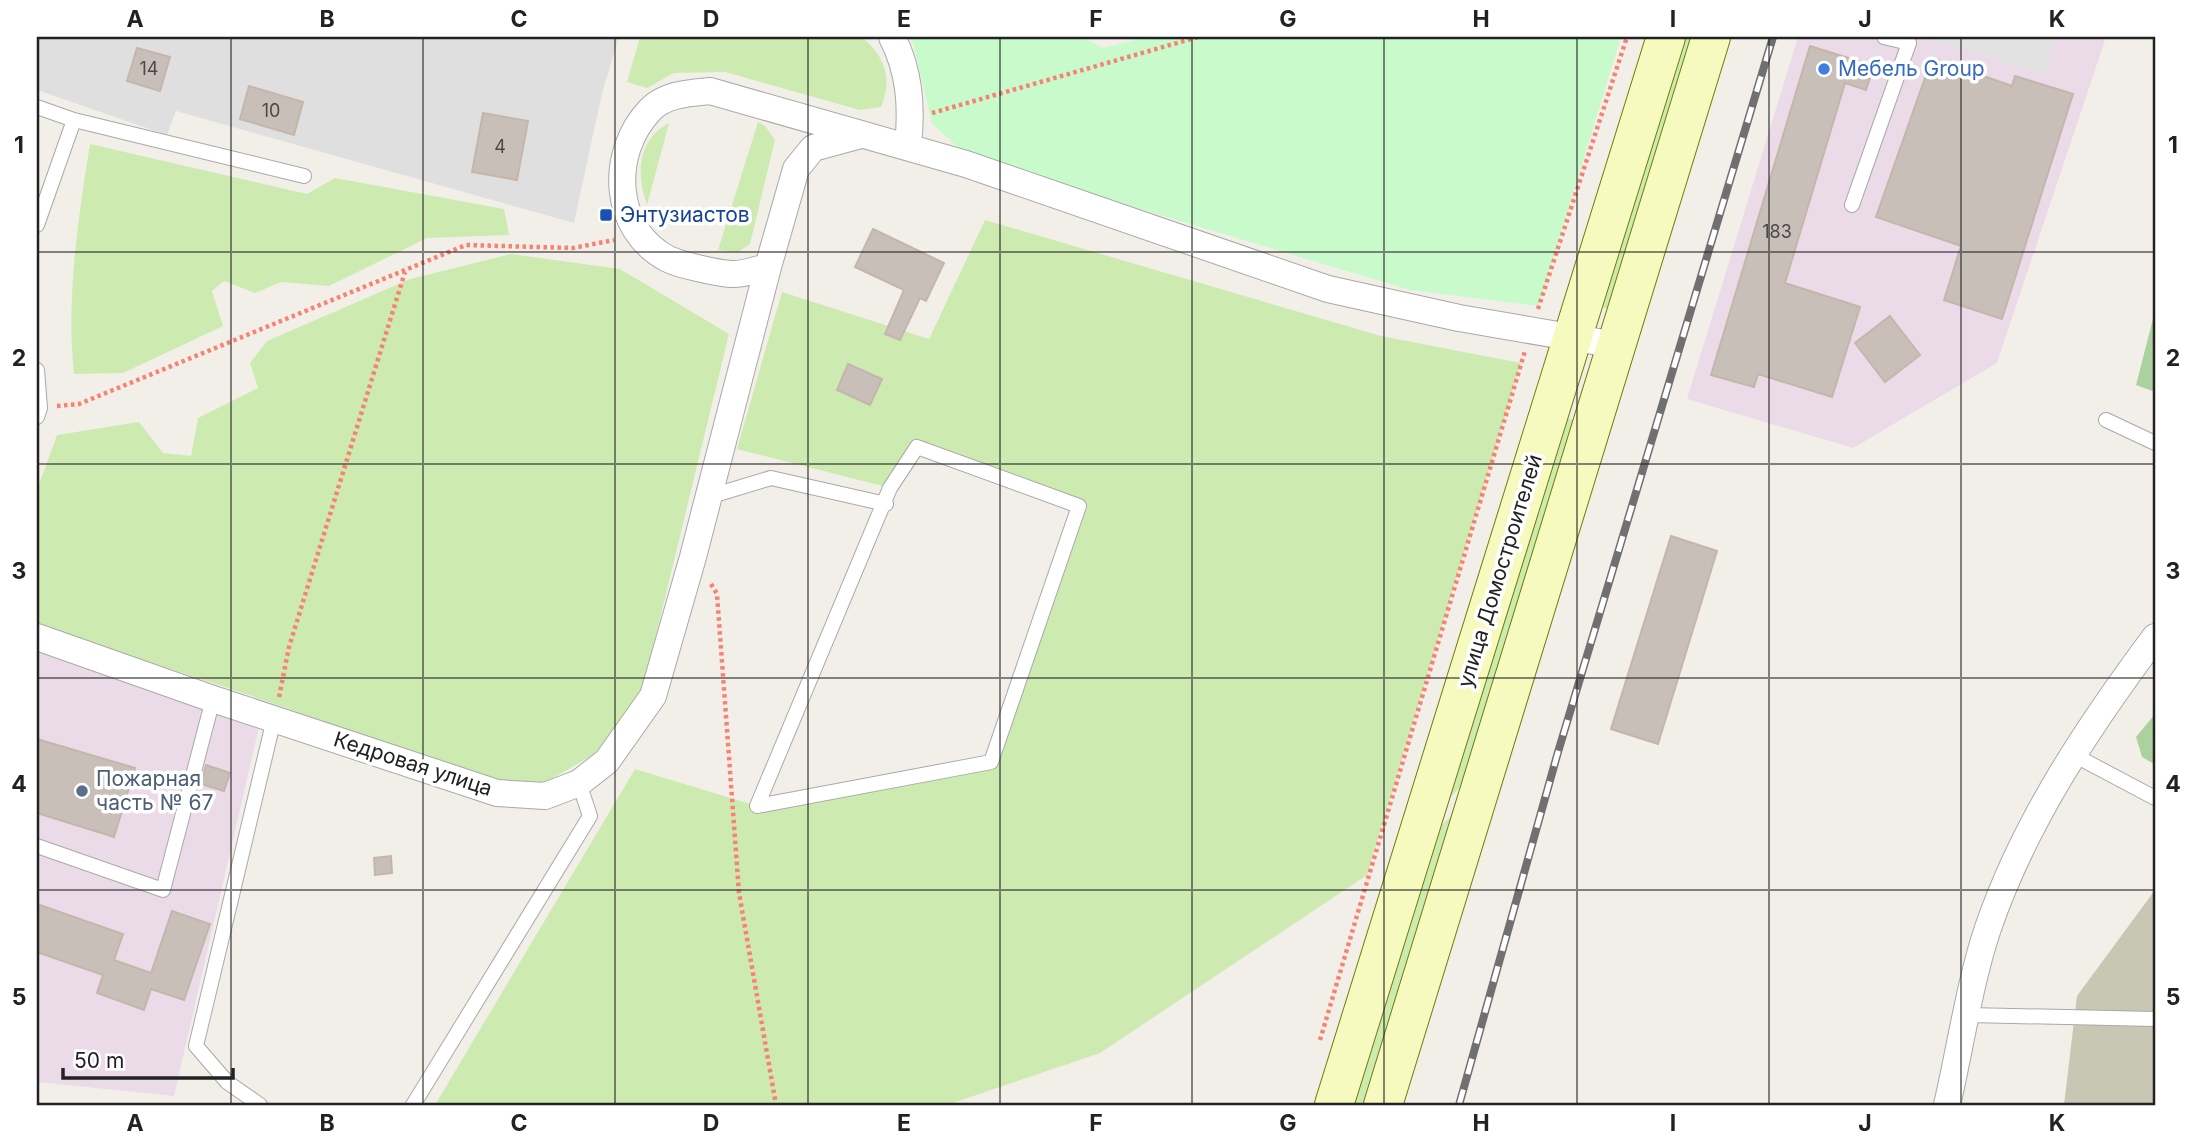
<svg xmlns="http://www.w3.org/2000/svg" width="2192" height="1142" font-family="Inter,sans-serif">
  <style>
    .residential { fill: #e0dfdf }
    .industrial { fill: #ebdbe8 }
    .construction { fill: #c7c7b4 }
    .grass { fill: #cdebb0 }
    .forest { fill: #add19e }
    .park { fill: #c8facc }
    .parking { fill: #e2e2e2 }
    .building { fill: #c7bfb8; stroke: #c4b6ab; stroke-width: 2 }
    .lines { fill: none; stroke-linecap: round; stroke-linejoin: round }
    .lane-casing { stroke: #a9a9a9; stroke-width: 16 }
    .street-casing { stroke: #a9a9a9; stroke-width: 28 }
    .secondary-casing { stroke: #707d05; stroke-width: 40 }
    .path { stroke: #fa8072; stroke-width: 4.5; stroke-dasharray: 3.5 3.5; stroke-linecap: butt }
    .lane { stroke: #fff; stroke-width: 14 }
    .street { stroke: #fff; stroke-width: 26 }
    .secondary { stroke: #f7fabf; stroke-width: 38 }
    .rail-casing { stroke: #707070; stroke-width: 8 }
    .rail { stroke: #fff; stroke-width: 5; stroke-dasharray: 16; stroke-linecap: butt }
    .grid { fill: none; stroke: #222; stroke-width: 2; stroke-opacity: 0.55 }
    .shop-dot { fill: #3f7fe0; stroke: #fff; stroke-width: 2.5 }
    .transit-dot { fill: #1a4fb4; stroke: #fff; stroke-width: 2.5 }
    .service-dot { fill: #5c6f8a; stroke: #fff; stroke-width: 2.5 }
    .labels { text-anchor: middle; stroke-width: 7; stroke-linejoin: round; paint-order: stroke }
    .number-label { font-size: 18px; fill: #4b4948 }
    .shop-label { font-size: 21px; fill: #366cbe; stroke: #fff; text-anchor: start }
    .transit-label { font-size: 21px; fill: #164399; stroke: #fff; text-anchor: start }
    .street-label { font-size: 21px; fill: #222; stroke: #fff }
    .service-label { font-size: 21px; fill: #4e5e75; stroke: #fff; text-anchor: start }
    .neatline { fill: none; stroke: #222; stroke-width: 2.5 }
    .grid-label { font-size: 23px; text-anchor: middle; font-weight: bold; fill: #222 }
  </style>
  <rect width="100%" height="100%" fill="#f2efe9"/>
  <!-- residential -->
  <path class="residential" d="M37 37H619L602 93 574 223 176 111 167 135 37 90Z"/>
  <!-- industrial -->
  <path class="industrial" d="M1798 37H2106L1997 363 1853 448 1687 399Z
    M37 649 259 727 174 1096 37 1082Z"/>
  <!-- construction -->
  <path class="construction" d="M2155 890V1105H2064L2077 996Z"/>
  <!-- grass -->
  <path class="grass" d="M640 37H862C885 57 893 78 881 107L860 110 725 72 674 73 647 88 627 82Z
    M1681 37H1695L1612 304 1607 309 1601 306Z
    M758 122 765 126 775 140 750 244 738 252 718 250Z
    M669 123 647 205C636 174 637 140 669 123Z
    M90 144 307 194 335 178 504 209 509 235 427 238 329 286 281 282 255 293 224 281 212 291 223 326 123 373 74 374C66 298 78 219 90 144Z
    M985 220 1381 336 1521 363 1367 875 1100 1053 947 1105H435L635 769 757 806 991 762 1079 506 917 448 890 488 737 449 782 292 929 339Z
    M511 254 620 269 729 334 639 705 593 755 537 787 491 782 287 708 37 624V490L57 435 139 422 163 453 191 456 198 418 258 388 250 363 267 341 410 279Z
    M1567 418 1574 420 1468 778 1448 800Z
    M1461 806 1367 1105H1353L1441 826Z"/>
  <!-- forest -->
  <path class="forest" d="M2155 311V392L2136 385Z
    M2155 714V764H2154L2142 757 2136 737Z"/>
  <!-- park -->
  <path class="park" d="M908 37H1082L1103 48 1148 37H1621L1539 306 1410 290 970 158 932 124 913 43Z"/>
  <!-- parking -->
  <path class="parking" d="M1917 37H2056L2045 74Z"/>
  <!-- building -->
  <path class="building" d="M1810 46 1874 66 1866 90 1845 83 1785 283 1860 307 1832 397 1758 374 1754 387 1711 375Z
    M137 48 170 57 160 91 127 81Z
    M1932 58 2012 86 2015 76 2073 94 2002 319 1944 300 1961 246 1876 217Z
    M249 86 303 102 294 135 240 119Z
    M483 113 528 121 517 180 472 172Z
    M873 229 944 263 926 301 920 298 900 340 885 334 904 290 855 267Z
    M1890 316 1920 355 1885 382 1855 343Z
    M848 364 882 379 870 405 837 390Z
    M1671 536 1717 551 1658 744 1611 729Z
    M37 739 135 768 114 837 37 813Z
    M206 765 230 773 224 791 201 784Z
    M391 856 392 873 375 875 374 858Z
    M37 904 123 934 114 960 151 973 172 911 210 924 184 1000 151 989 144 1010 97 993 103 975 37 952Z"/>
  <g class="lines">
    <!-- lane casing -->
    <g class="lane-casing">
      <path id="lane" d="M37 107 74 120
        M1852 205 1909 43 1884 37
        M37 225 74 120 304 176
        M37 370 40 408 37 417
        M2106 420 2155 443
        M917 447 1079 506 991 762 757 806 890 488Z
        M708 497 771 478 886 504
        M2072 754 2155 798
        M37 846 163 890 213 699
        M1968 1015 2155 1019
        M260 1105 227 1082 196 1046 274 719
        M413 1105 590 816 579 783"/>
    </g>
    <!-- street casing -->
    <g class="street-casing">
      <path id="street" d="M892 37C910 72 912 107 908 146
        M861 135 813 148 796 169 768 267C757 269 742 275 731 274 717 273 680 265 668 259 612 230 609 153 650 110 665 94 689 93 710 91L966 164 1328 289 1459 318 1616 345
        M37 637 213 699 497 793 545 796 579 783 607 761 653 696 693 557 768 267
        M1947 1105C1960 1049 1970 981 1988 928 2025 821 2088 727 2155 637"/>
    </g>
    <!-- secondary casing -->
    <g class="secondary-casing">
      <path id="secondary" d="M1334 1105 1666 37
        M1383 1105 1711 37"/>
    </g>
    <!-- path -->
    <path class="path" d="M932 113 1198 37
      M1538 309 1627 37
      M57 406 79 404 466 245 573 248 614 240
      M711 584 717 594 739 893 776 1105
      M279 697 289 647 405 272
      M1320 1040 1525 351"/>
    <!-- lane -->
    <use href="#lane" class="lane"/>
    <!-- street -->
    <use href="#street" class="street"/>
    <!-- secondary -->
    <use href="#secondary" class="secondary"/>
    <!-- rail casing -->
    <g class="rail-casing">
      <path id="rail" d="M1459 1105 1558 752 1773 37"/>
    </g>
    <!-- rail -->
    <use href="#rail" class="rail"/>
  </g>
  <!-- grid -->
  <path class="grid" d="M231 37V1105M423 37V1105M615 37V1105M808 37V1105M1000 37V1105M1192 37V1105M1384 37V1105M1577 37V1105M1769 37V1105M1961 37V1105M37 252H2155M37 464H2155M37 678H2155M37 890H2155"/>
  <!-- markers -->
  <circle class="shop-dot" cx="1824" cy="69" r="7"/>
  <rect class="transit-dot" x="599" y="208" width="14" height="14" rx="3.5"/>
  <circle class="service-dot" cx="82" cy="791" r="7"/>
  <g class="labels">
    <!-- number labels -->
    <g class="number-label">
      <text x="149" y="75">14</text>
      <text x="271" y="117">10</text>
      <text x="500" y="153">4</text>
      <text x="1777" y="238">183</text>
    </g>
    <!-- shop labels -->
    <g class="shop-label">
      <text x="1838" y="76">Мебель Group</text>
    </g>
    <!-- transit labels -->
    <g class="transit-label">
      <text x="620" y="222">Энтузиастов</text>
    </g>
    <!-- street labels -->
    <g class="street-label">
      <text transform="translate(1500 571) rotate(-73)" y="7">улица Домостроителей</text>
      <text transform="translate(413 764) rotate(18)" y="7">Кедровая улица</text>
    </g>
    <!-- service labels -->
    <g class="service-label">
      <text x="96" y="786">Пожарная<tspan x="96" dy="24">часть № 67</tspan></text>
    </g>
  </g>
  <!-- border -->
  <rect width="2192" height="1142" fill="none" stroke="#ffffff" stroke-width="77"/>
  <!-- scale -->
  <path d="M63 1068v10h170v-10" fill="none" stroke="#222222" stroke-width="3.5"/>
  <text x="74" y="1068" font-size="21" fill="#222222" stroke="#ffffff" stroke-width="5" paint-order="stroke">50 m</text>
  <rect x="38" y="38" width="2116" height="1066" class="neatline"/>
  <g class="grid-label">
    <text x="135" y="27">A</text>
    <text x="327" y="27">B</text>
    <text x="519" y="27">C</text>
    <text x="711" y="27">D</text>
    <text x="904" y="27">E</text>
    <text x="1096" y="27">F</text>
    <text x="1288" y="27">G</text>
    <text x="1481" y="27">H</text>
    <text x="1673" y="27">I</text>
    <text x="1865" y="27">J</text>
    <text x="2057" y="27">K</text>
    <text x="19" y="153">1</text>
    <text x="2173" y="153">1</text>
    <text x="19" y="366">2</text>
    <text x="2173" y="366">2</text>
    <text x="19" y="579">3</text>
    <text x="2173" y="579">3</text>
    <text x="19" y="792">4</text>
    <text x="2173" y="792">4</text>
    <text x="19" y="1005">5</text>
    <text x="2173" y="1005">5</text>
    <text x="135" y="1131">A</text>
    <text x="327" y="1131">B</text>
    <text x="519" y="1131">C</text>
    <text x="711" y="1131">D</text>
    <text x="904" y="1131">E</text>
    <text x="1096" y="1131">F</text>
    <text x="1288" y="1131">G</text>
    <text x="1481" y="1131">H</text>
    <text x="1673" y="1131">I</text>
    <text x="1865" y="1131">J</text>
    <text x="2057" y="1131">K</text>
  </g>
</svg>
